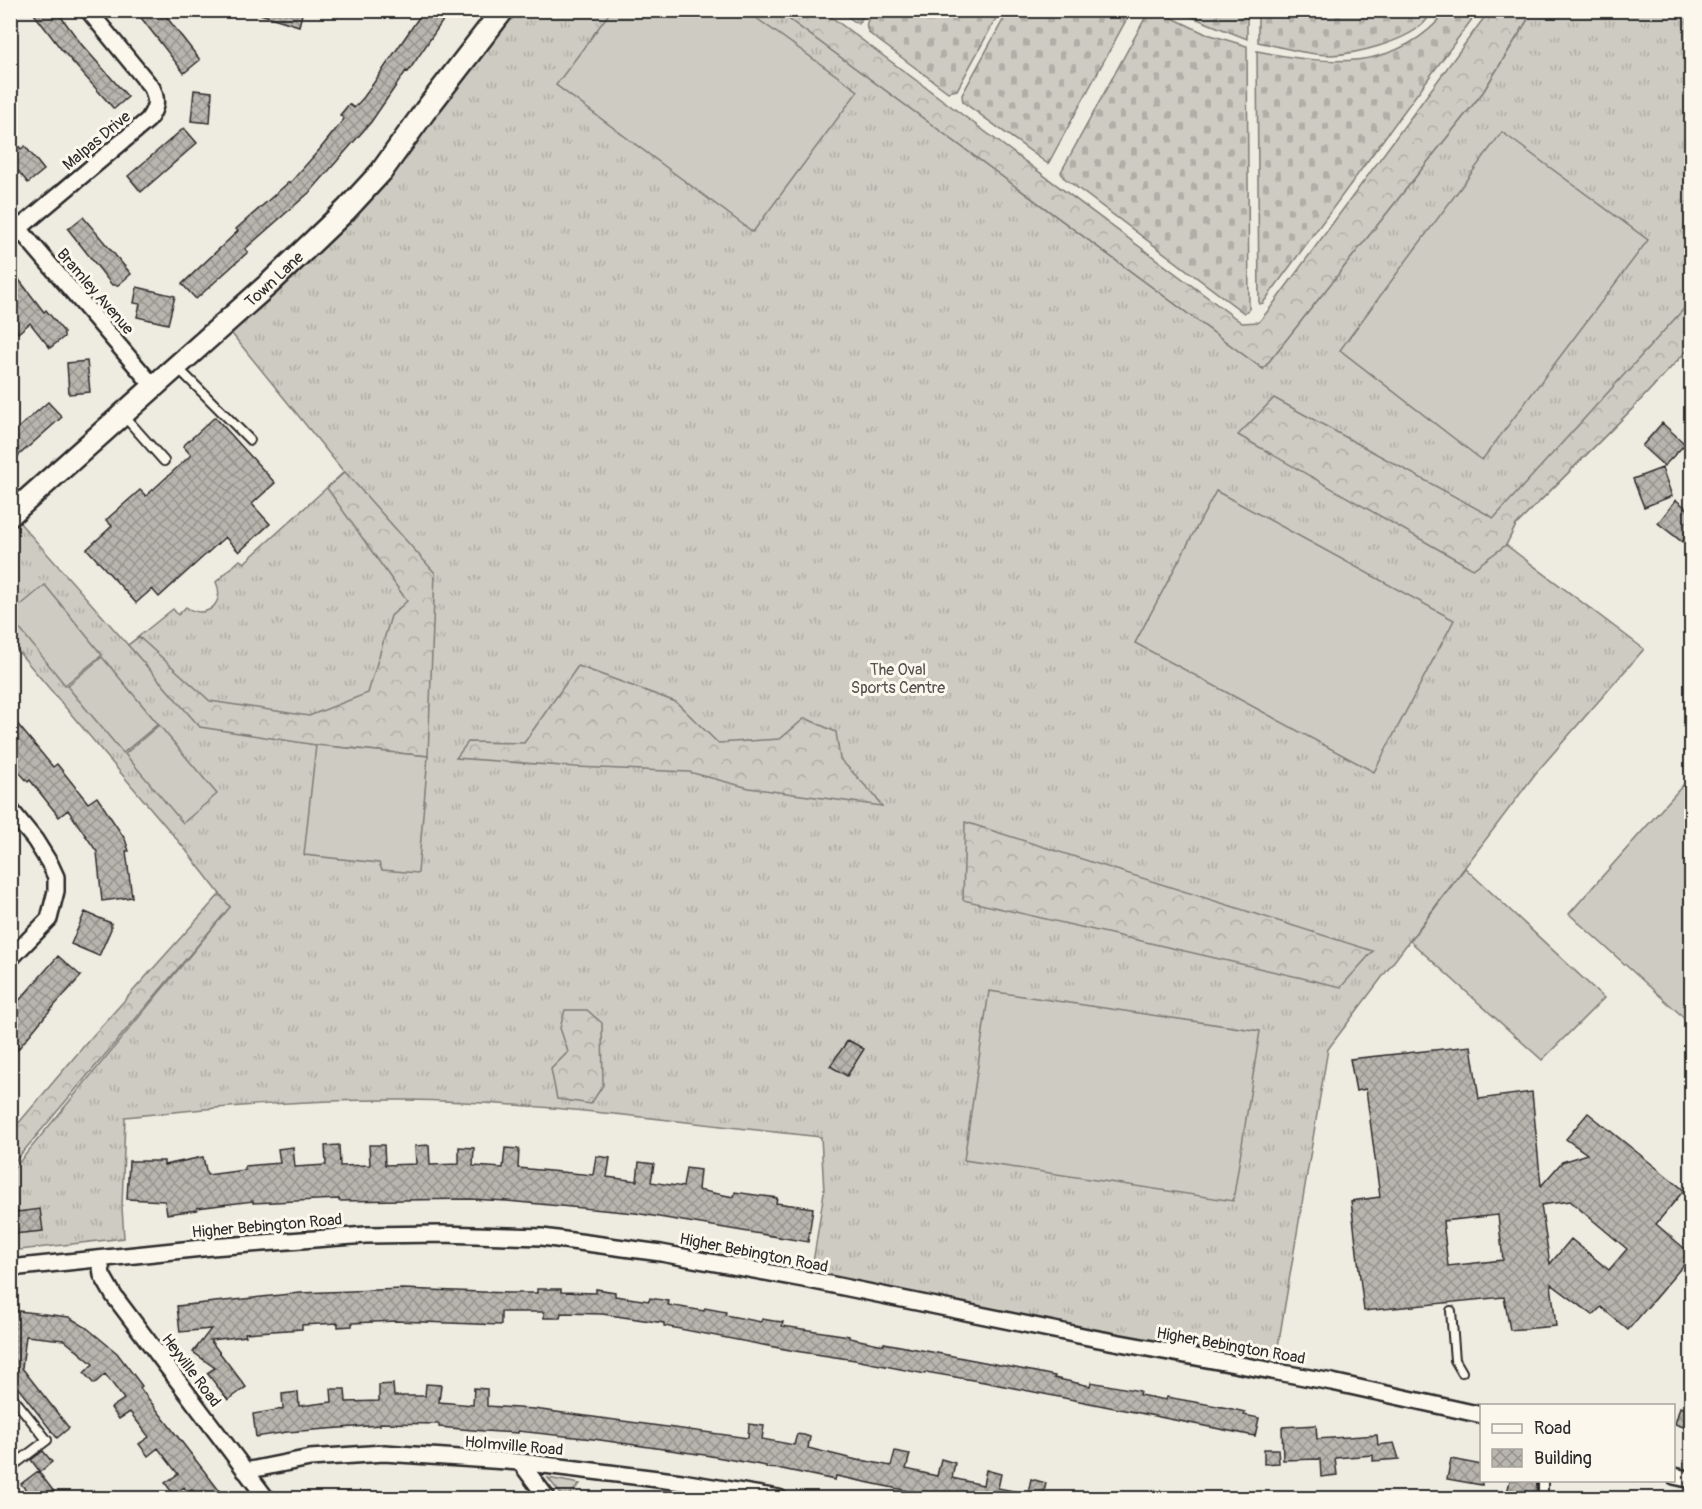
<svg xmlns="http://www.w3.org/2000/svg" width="1702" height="1509" font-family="Pangolin,sans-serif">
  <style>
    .grass { fill: url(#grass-tufts); stroke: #7c7b76; stroke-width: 1.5 }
    .forest { fill: url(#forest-crowns); stroke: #7c7b76; stroke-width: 1.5 }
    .cemetery { fill: url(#cemetery-stones); stroke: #7c7b76; stroke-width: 1.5 }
    .pitch { fill: #cecbc2; stroke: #7c7b76; stroke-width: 1.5 }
    .building { fill: url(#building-cross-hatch); stroke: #2b2b2b; stroke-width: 1.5; fill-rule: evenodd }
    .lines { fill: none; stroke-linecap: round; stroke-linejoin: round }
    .service-casing { stroke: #2b2b2b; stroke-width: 12 }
    .minor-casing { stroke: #2b2b2b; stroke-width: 20 }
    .secondary-casing { stroke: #2b2b2b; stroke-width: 26 }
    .service { stroke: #fbf7ec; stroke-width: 8 }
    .minor { stroke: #fbf7ec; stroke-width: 15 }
    .secondary { stroke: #fbf7ec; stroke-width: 21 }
    .labels { text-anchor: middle; stroke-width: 6; stroke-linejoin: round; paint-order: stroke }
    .street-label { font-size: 16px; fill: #2b2b2b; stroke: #fbf7ec }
    .park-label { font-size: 16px; fill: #545351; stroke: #fbf7ec }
  </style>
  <defs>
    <pattern id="grass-tufts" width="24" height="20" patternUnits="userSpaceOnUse" patternTransform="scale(1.5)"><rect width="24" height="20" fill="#cecbc2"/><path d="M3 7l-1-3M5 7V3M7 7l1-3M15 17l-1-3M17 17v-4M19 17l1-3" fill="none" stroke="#b1aea7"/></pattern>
    <pattern id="forest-crowns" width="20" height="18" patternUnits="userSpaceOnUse" patternTransform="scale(1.5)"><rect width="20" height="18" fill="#cecbc2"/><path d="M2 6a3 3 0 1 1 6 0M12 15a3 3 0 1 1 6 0" fill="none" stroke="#b1aea7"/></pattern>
    <pattern id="cemetery-stones" width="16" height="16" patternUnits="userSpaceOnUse" patternTransform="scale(1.5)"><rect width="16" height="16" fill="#cecbc2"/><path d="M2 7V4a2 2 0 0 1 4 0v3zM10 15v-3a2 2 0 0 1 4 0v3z" fill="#b1aea7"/></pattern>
    <pattern id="building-cross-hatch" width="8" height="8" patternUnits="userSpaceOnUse" patternTransform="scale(1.5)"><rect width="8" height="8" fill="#b8b5ae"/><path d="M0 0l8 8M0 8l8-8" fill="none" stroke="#96938e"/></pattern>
  </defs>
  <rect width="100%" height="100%" fill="#eeebe0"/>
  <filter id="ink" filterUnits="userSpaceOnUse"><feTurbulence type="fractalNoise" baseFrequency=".0167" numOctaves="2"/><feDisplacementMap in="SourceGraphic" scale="12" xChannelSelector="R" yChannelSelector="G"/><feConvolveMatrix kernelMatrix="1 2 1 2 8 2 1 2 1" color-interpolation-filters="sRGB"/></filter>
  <g filter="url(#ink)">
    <!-- grass -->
    <path class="grass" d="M503 11H778L1263 369 1483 92 1533 11H1691V346L1632 409 1516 525 1506 545 1644 649 1535 774 1328 1049 1274 1370 821 1283 813 1263 824 1192 821 1137C683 1123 544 1102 405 1100 311 1099 218 1107 125 1117L122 1208 124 1238 11 1251V1172L230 907 185 849 11 643V515L12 514 128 645 173 609 178 615 186 607C206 621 226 603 216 582L240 560 244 563 344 472 224 324 346 210Z
      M548 1478 580 1484 566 1498H564Z"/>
    <!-- forest -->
    <path class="forest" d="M778 11H823L1242 323 1259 322 1271 307 1489 11H1533L1483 92 1263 369Z
      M1691 301V346L1632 409 1516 525 1506 545 1473 569 1238 435 1274 398 1494 518Z
      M345 472 435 573 428 756 316 745 200 727 128 645 139 637 210 701 309 716 368 693 391 616 407 601 327 488Z
      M578 666 676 702 718 743 780 739 805 718 836 732 840 759 874 795 882 806 749 788 689 772 576 767 456 758 468 742 524 743Z
      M965 822 1373 951 1341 987 963 900Z
      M220 894 230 907 11 1166V1132L89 1040Z
      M565 1010H587L602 1023 603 1085 591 1104 557 1099 551 1069 568 1052 560 1028Z"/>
    <!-- cemetery -->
    <path class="cemetery" d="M840 11H867L858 24Z
      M873 11V10L1000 11 957 90 948 92 870 34C863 25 868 20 873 11Z
      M1008 11H1131L1048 164 963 102 962 95Z
      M1149 11H1158L1204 33 1247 46 1249 309 1244 313 1063 177 1061 172Z
      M1179 11H1247V39L1187 15Z
      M1258 11V10L1434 11C1430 15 1426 21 1422 25 1402 42 1357 54 1331 55 1307 55 1281 47 1258 42Z
      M1447 11H1478L1263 303 1259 304 1257 51C1329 65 1396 73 1447 11Z"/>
    <!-- pitch -->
    <path class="pitch" d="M745 10 858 91 753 232 556 85 611 11Z
      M1502 132 1648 240 1482 460 1340 350Z
      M1216 491 1454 620 1374 772 1135 643Z
      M45 585 102 655 65 685 11 618V613Z
      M102 657 158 724 123 753 67 686Z
      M159 725 217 794 183 823 125 754Z
      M316 745 428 756 418 873 382 870 379 863 304 855Z
      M1691 776 1692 1021 1690 1023 1569 914Z
      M1465 868 1604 998 1542 1060 1410 941Z
      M989 991 1260 1031 1233 1201 964 1160Z"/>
    <!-- building -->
    <path class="building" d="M31 10H56L82 45 128 97 114 109 61 49Z
      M135 10H161L200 60 184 73Z
      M261 10H303L299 26 260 14Z
      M424 10H438L446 16 408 72 406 71 371 122 311 191 245 249 248 252 196 299 182 284 238 231 236 229 289 182 290 183 320 149 344 119 340 115 349 104 354 108 364 97Z
      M194 90 212 92 210 123 191 121Z
      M184 128 197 143 141 192 128 176Z
      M10 135 21 149 25 146 44 170 28 183 10 161Z
      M83 217 131 274 118 285H112L68 229Z
      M10 268 44 312 46 310 64 332V337L50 348 30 323 18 333 10 324Z
      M137 287 175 296 168 324 137 317 140 304 134 303Z
      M87 361 90 392 69 394 67 363Z
      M48 402 62 417 10 463V435Z
      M215 417 275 483 252 504 270 524 239 552 225 537 159 597 152 589 136 603 87 549 112 526 106 520 140 490 146 496 191 455 183 446Z
      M1662 423 1685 444 1664 466 1642 446Z
      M1662 468 1672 496 1644 507 1633 479Z
      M1676 500 1692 512V529L1682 542 1658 523Z
      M10 715 53 767 57 764 88 803 97 797 125 839 129 851H126L132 897 102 901 97 852 68 810 59 817 30 780 28 782 10 762Z
      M85 912 111 923V929L99 956 71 944Z
      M58 956 81 976 45 1016 10 1059V1011Z
      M848 1040 864 1049 847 1076 830 1066Z
      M1471 1046 1479 1099 1532 1092 1541 1186 1562 1162 1587 1154 1566 1139 1588 1113 1684 1190 1656 1224 1692 1255 1628 1330 1601 1307 1593 1315 1551 1284 1556 1326 1510 1330 1504 1297 1364 1311 1351 1201 1380 1197 1366 1089 1356 1091 1350 1059ZM1570 1201 1627 1249 1609 1270 1571 1239 1550 1264 1541 1205ZM1498 1215 1503 1260 1448 1266 1443 1221Z
      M339 1145 340 1166 370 1165 369 1145H384L385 1165 416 1164 415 1146 429 1145 430 1165 459 1164V1147L474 1148 473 1166 503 1168 505 1148 519 1149 518 1168 593 1175 596 1156 610 1158 607 1177 637 1181 639 1162 654 1164 651 1182 683 1187 686 1168 700 1170 698 1190 734 1197 735 1192 777 1198 776 1203 813 1208 808 1242 635 1213 507 1201 470 1199 339 1201V1199L253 1203V1201L197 1208V1210L167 1214 165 1201 127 1199 129 1161H164V1165L203 1157 207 1175 245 1170V1166L280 1163 278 1149 293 1147 295 1167 326 1165 325 1146Z
      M40 1209 43 1231 13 1234 10 1228V1213Z
      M403 1289 509 1293H537V1289H561V1292L596 1293V1289L615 1292V1296L649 1301 650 1298 669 1301 668 1305 704 1311 705 1308 726 1312 725 1315 761 1322 762 1319 774 1321 783 1322 782 1326 849 1336V1338L884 1345V1343L1031 1371 1055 1376 1054 1378 1090 1386 1091 1382 1140 1391 1139 1395 1166 1400 1167 1397 1228 1408 1245 1412 1244 1415 1259 1418 1255 1436 984 1382 926 1372 925 1374 855 1360 795 1351 664 1326V1323L602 1314 561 1313 560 1318H544V1312H501V1325L396 1321 352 1323V1326L338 1327V1323L302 1325V1329L245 1333 246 1336 210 1340 246 1387 228 1400 207 1373 215 1368 193 1352 211 1329 180 1332 177 1306 300 1293Z
      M10 1310 69 1317 87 1328 117 1353 142 1386 140 1388 225 1498H198L192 1490 188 1493 184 1487 174 1495 165 1483 178 1474 158 1448 148 1456 139 1444 149 1437 130 1412 119 1419 111 1408 124 1399 105 1374 94 1384 84 1373 93 1364 64 1340 26 1336 22 1368 69 1428 57 1438 19 1389 10 1388Z
      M393 1384 394 1396H425L426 1384 441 1385 439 1402 473 1405 474 1388 487 1389V1406L534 1409 748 1438 749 1424 764 1426 762 1439 794 1445 797 1434 804 1435 810 1437 808 1448 861 1461V1460L891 1466 895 1451 910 1454 906 1469 937 1476 941 1459 955 1463 952 1478 983 1485 986 1470 1001 1474 998 1488 1019 1492 1018 1498H942L836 1476 835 1480 782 1469 766 1468V1466L705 1455 593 1439 518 1431V1433L484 1431 439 1427V1424L380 1423V1425L287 1432 256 1437 253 1414 283 1409 282 1394 298 1392 299 1406 332 1402 331 1389H345L346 1402 379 1401V1385Z
      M1680 1407 1692 1411V1430L1675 1424Z
      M1316 1425 1317 1439 1377 1435 1378 1445 1394 1443 1399 1459 1373 1461V1455L1335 1458 1337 1475 1321 1477 1320 1459 1283 1460 1282 1427Z
      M1264 1449H1278L1279 1463 1264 1464Z
      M43 1451 52 1462 40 1472 31 1460Z
      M1451 1459 1482 1465V1485L1447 1479Z
      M38 1471 48 1484 59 1498H32L21 1484Z
      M1031 1479 1046 1483 1043 1498H1027Z
      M1510 1480H1537L1536 1498H1506Z"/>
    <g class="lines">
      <!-- service casing -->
      <g class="service-casing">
        <path id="service" d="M178 368 250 440
          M124 416 164 461
          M1451 1311 1455 1360 1462 1372
          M10 1394 47 1440 10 1468
          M1543 1498V1480"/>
      </g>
      <!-- minor casing -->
      <g class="minor-casing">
        <path id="minor" d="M10 218 154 387
          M10 236 148 120C156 108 158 101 152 88L88 10
          M10 809 35 840 50 864 56 877V891L49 919 10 959
          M100 1259 102 1275 114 1296 266 1498
          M10 1268 212 1247 366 1235 441 1234 542 1237 661 1253 809 1280 1093 1338 1332 1382 1482 1415
          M520 1462 547 1498
          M245 1471 310 1458 384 1453 520 1462 682 1482 779 1498
          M1674 1476 1692 1480"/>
      </g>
      <!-- secondary casing -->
      <g class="secondary-casing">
        <g id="secondary">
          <path id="s1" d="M10 515 271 282 346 210 381 172 425 111 503 10"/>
        </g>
      </g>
      <!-- service -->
      <use href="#service" class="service"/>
      <!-- minor -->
      <use href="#minor" class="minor"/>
      <!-- secondary -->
      <use href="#secondary" class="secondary"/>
    </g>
  </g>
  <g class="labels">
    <!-- street labels -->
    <g class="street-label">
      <text transform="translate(96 140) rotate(-40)" y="6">Malpas Drive</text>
      <text dy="6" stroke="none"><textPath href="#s1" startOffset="354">Town Lane</textPath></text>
      <text transform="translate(96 291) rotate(49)" y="6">Bramley Avenue</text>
      <text transform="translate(267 1225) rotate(-5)" y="6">Higher Bebington Road</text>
      <text transform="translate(754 1252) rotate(11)" y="6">Higher Bebington Road</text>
      <text transform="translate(1231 1345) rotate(10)" y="6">Higher Bebington Road</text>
      <text transform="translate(192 1370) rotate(53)" y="6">Heyville Road</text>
      <text transform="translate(514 1445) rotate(5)" y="6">Holmville Road</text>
    </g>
    <!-- park labels -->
    <g class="park-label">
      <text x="898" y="675">The Oval<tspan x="898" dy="18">Sports Centre</tspan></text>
    </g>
  </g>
  <!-- margin -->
  <rect width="1702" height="1509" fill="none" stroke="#fbf7ec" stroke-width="36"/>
  <rect x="18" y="18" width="1666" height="1473" fill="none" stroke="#2b2b2b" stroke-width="2" filter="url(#ink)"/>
  <!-- legend -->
  <rect x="1480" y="1404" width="195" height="78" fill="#fbf7ec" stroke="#a8a59f" stroke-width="1.5"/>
  <rect x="1492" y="1424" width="30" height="9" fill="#fbf7ec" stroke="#a8a59f" stroke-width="1.5"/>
  <text x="1534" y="1434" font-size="18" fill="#2b2b2b">Road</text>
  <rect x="1492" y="1449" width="30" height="18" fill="url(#building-cross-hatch)" stroke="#a8a59f" stroke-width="1.5"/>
  <text x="1534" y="1464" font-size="18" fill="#2b2b2b">Building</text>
</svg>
